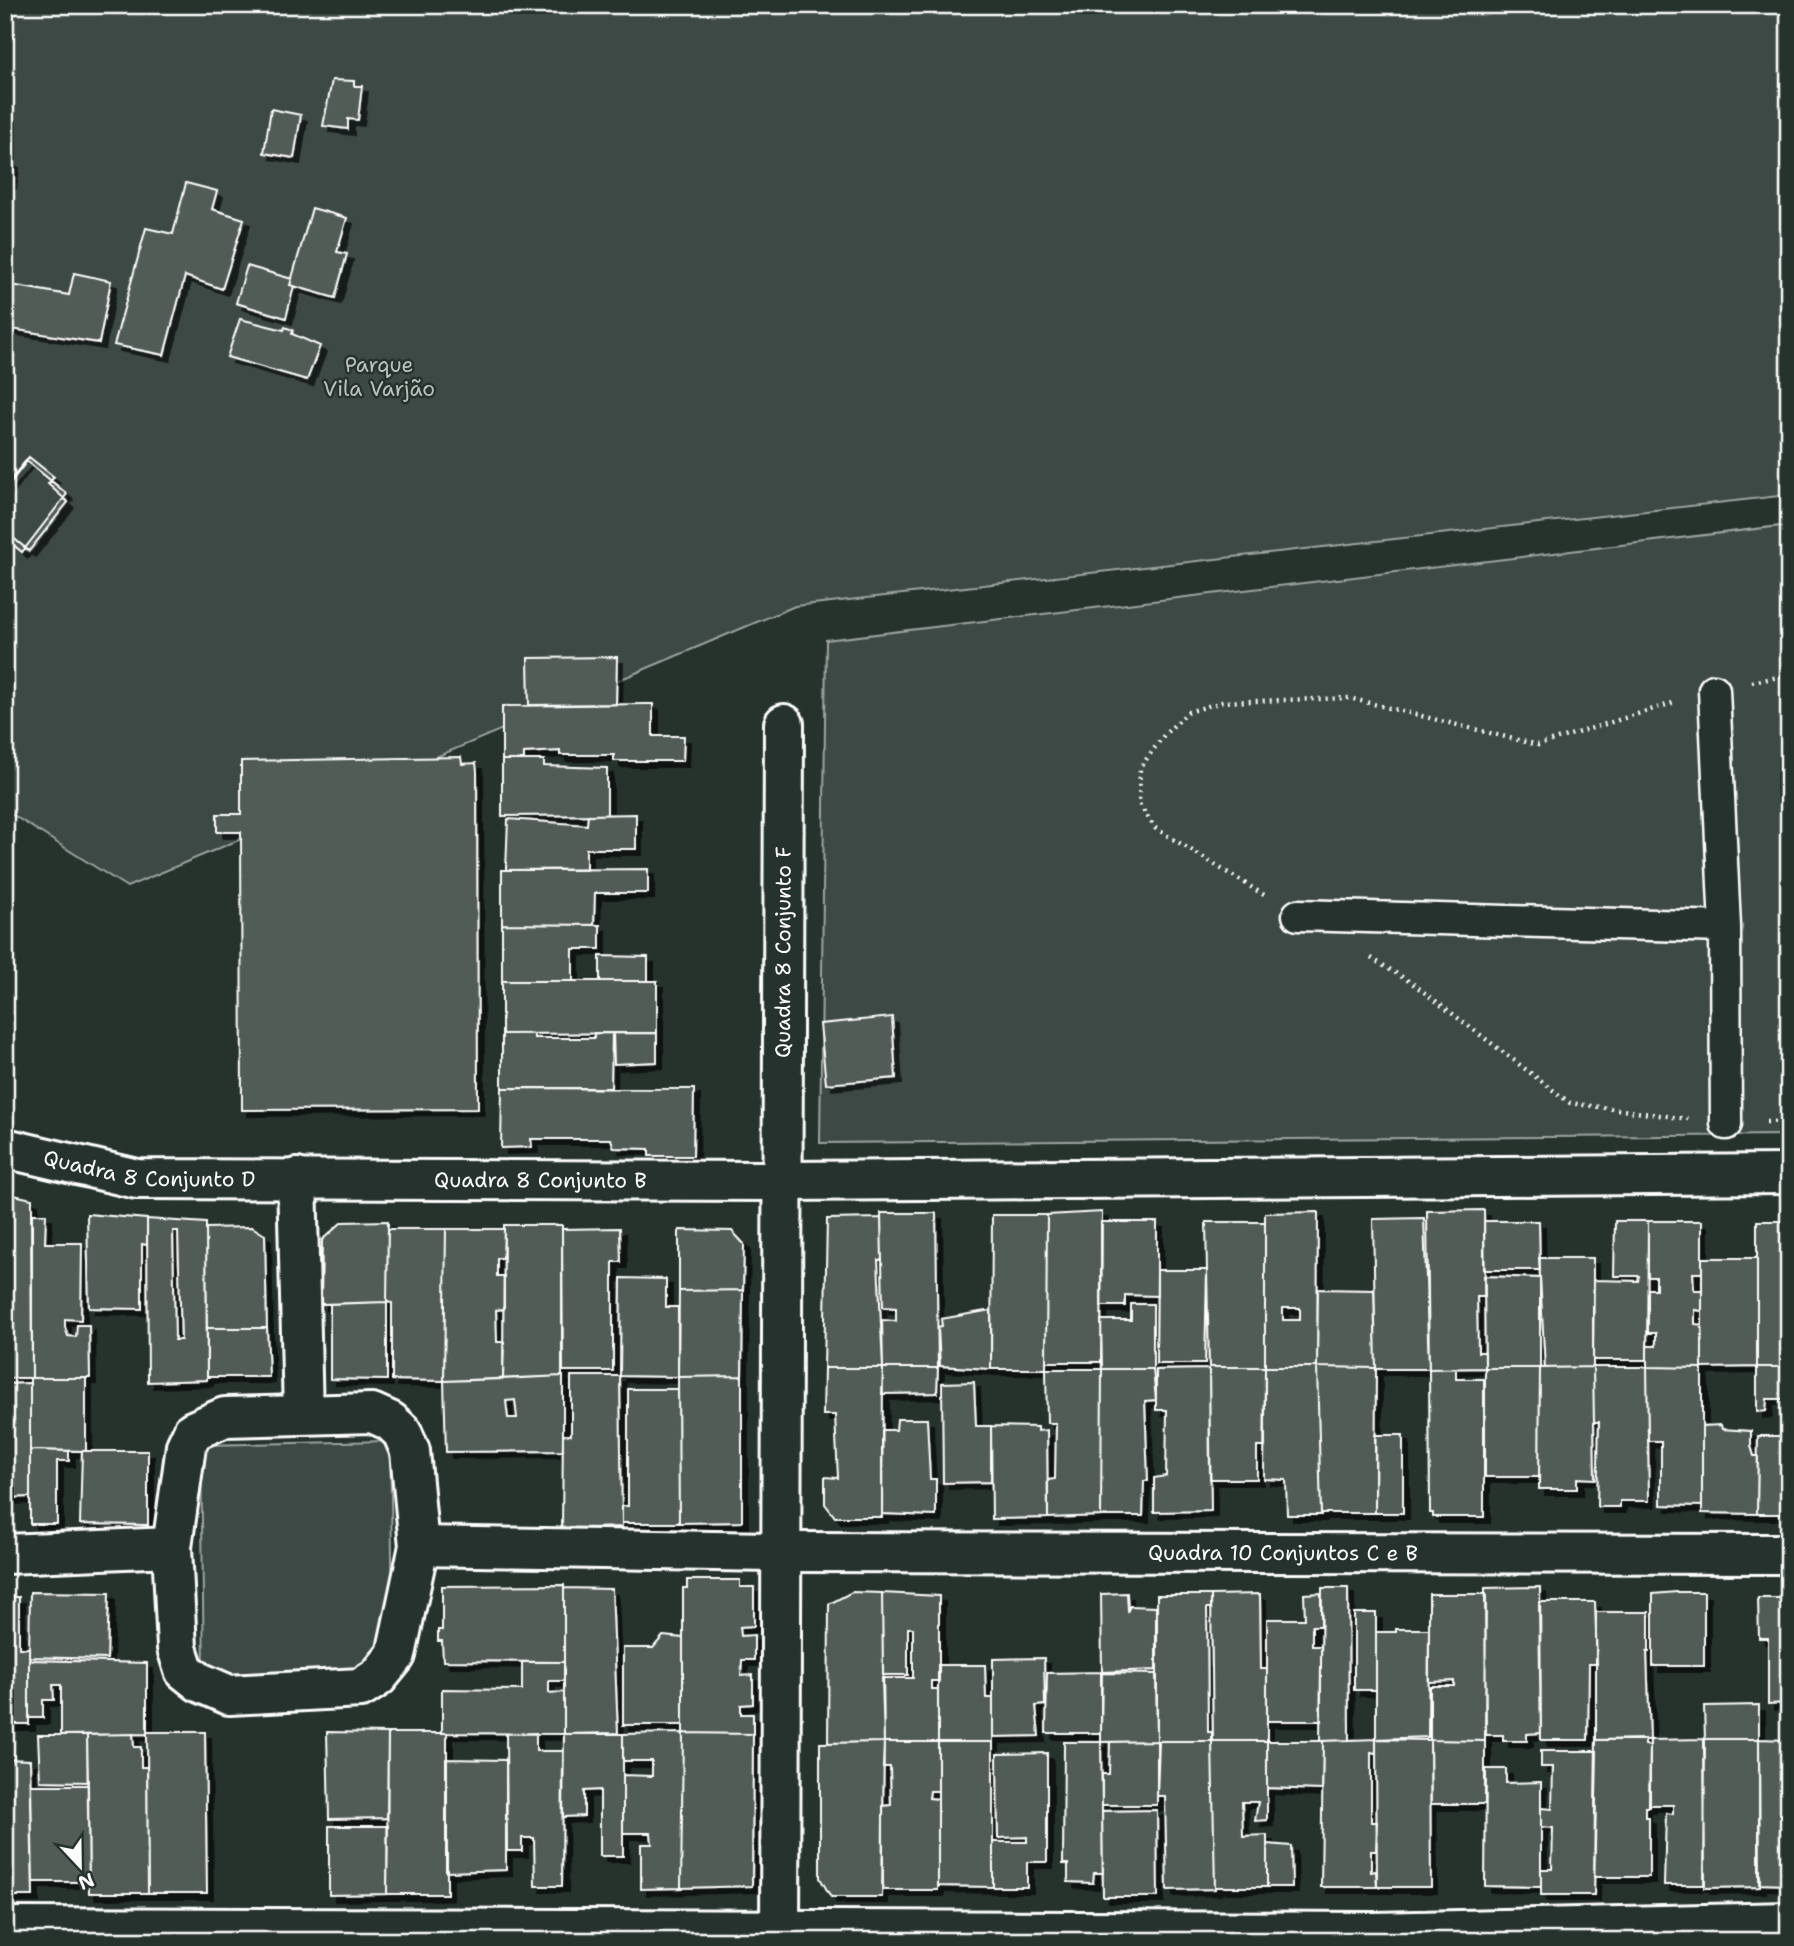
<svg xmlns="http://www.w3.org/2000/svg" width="1794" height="1946" font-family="'Shantell Sans',sans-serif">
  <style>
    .green { fill: #3e4944; stroke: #9ea4a2; stroke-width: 2 }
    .building { fill: #515c57; stroke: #fff; stroke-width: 2; fill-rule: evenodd; filter: url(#shadow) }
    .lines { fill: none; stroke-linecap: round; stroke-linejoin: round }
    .pedestrian-casing { stroke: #fff; stroke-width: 35 }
    .minor-casing { stroke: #fff; stroke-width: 44 }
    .tertiary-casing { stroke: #fff; stroke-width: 44 }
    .path { stroke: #fff; stroke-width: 4.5; stroke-dasharray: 2 5; stroke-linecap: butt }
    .pedestrian { stroke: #26332d; stroke-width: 30 }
    .minor { stroke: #26332d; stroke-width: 38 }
    .tertiary { stroke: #26332d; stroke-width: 38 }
    .labels { text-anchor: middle; stroke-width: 5; stroke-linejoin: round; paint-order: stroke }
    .park-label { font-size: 21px; fill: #bbbfbe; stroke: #26332d }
    .street-label { font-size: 21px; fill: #fff; stroke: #26332d }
  </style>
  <defs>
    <filter id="shadow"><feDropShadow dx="6" dy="6" stdDeviation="0" flood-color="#0009"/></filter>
  </defs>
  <rect width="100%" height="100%" fill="#26332d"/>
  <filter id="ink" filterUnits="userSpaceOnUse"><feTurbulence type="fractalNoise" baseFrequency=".0143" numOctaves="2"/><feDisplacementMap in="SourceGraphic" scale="14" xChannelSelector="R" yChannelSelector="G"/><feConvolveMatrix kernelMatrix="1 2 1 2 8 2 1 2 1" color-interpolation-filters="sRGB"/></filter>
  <g filter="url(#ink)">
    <!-- green -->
    <path class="green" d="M5 5H1789V495L795 606 127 887 5 810Z
      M1789 525V1135L820 1143 826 640Z
      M390 1441 394 1671 204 1674 201 1445Z"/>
    <!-- building -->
    <path class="building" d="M332 80 354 81V86H362L358 120 348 119V129L323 126Z
      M271 109 301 115 294 158 264 153Z
      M5 161 13 162 10 183 5 184Z
      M186 183 217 191 212 209 244 219 222 289 185 276 164 355 114 345 146 228 173 234Z
      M312 208 347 218 337 252 347 254 335 298 290 285Z
      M247 266 292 279 290 285 294 286 286 318 236 303Z
      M74 273 111 281 99 343 5 328V284L69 295Z
      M240 319 284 330 285 327 293 330 292 334 320 346 307 380 227 357Z
      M29 457 54 477 48 484 68 502 29 551 5 531V486Z
      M27 461 67 494 22 552 5 538V490Z
      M617 657 616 704 529 705 528 658Z
      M647 704H653V736H684L683 761H614V755H560V751L524 753V760H502V706Z
      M461 757 462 764 476 763 477 771 478 1109 242 1110 241 832H217V814H241V761Z
      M502 760H544V766L607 768V815L502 816Z
      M636 814V849H586V870H506L508 819 587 825 588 815Z
      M648 869V893H595L594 925 502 924V870Z
      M502 924 600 925V949H573V981H502Z
      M600 956 648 957V981H600Z
      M502 981H657V1033L502 1034Z
      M892 1017 896 1078 826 1084 820 1024Z
      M594 1033H612L611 1088H502V1034H534V1038H594Z
      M613 1033H657V1062L614 1064Z
      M502 1088 694 1089 693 1156H649V1149L614 1148 611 1139H531L532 1147 501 1148Z
      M5 1193 32 1199V1378H5Z
      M1484 1210 1485 1297H1477L1478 1352H1485V1368L1429 1369 1427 1211Z
      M1102 1212 1101 1362H1046L1047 1215Z
      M1318 1212 1317 1367H1265V1213ZM1283 1308H1300V1320H1283Z
      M881 1213H936L938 1368H883L882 1320 896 1321V1308L883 1307Z
      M31 1214H46L45 1243H82L81 1320 65 1319V1327L68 1336 76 1337 77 1325H89L90 1378H32Z
      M87 1214 147 1219V1245L142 1244V1309L89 1308Z
      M992 1215H1047L1046 1369H991Z
      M881 1218 882 1260H878L883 1368H824L827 1219Z
      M1424 1218 1429 1369H1376L1373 1219Z
      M147 1219 206 1223 207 1380 148 1382ZM173 1231H178L181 1340H175Z
      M388 1221 387 1302 321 1304 322 1240 342 1222Z
      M1484 1221H1539L1540 1270H1484Z
      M1615 1221H1648L1647 1360H1593L1594 1280 1638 1281 1639 1276H1614Z
      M1648 1221H1702V1273H1693L1694 1290H1702V1311L1695 1310V1324L1702 1325V1368L1647 1367V1346H1656V1333H1648V1289H1656V1277H1648Z
      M1757 1221H1789V1367H1757Z
      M1101 1222H1157V1296L1125 1295V1306H1101Z
      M1206 1222H1265V1367H1209Z
      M504 1225H562V1376L503 1379Z
      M252 1227 265 1235 267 1328H207L206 1228Z
      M620 1228 621 1262H613V1371H563L562 1229Z
      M388 1229H446L444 1381 392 1380V1303L387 1302Z
      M446 1229H504L503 1258H497V1276H504V1309L496 1310 497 1342H504L503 1379 444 1381Z
      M679 1230 732 1231 744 1244 743 1290 679 1291Z
      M1539 1258H1593V1367L1545 1368Z
      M1702 1258H1757V1367L1702 1368Z
      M1157 1270H1207L1205 1364H1156Z
      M1484 1276 1540 1278V1368H1485Z
      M621 1278 666 1279V1307H678V1377L620 1376Z
      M1318 1289 1374 1290 1376 1368 1317 1367Z
      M743 1290 742 1376 678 1377 679 1291Z
      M387 1302V1380L330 1379V1304Z
      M1131 1304H1153V1369H1102L1101 1320H1131Z
      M991 1310V1369L940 1366 938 1327 942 1326 941 1319Z
      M207 1328H267L269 1377H207Z
      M1209 1367H1265V1447H1257V1479H1210Z
      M1265 1367H1317L1321 1515H1287L1286 1480 1264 1479Z
      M1317 1367 1376 1368 1375 1513H1321Z
      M1593 1367 1595 1479 1577 1478V1489H1539L1540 1368Z
      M1593 1367H1647L1649 1501H1620V1507H1597L1599 1422H1594Z
      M1647 1367 1702 1368V1506L1661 1505V1441H1648Z
      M1757 1367H1784L1785 1399H1767L1766 1411 1757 1412Z
      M824 1368H883L882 1517H835L825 1504V1477L838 1478 835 1415H823Z
      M883 1368H938L937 1393 882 1394Z
      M1485 1368H1540L1539 1477H1485Z
      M1046 1369H1102L1101 1516 1048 1518V1480L1055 1479 1056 1423H1047Z
      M1102 1369H1153L1156 1400 1145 1401 1148 1481H1144L1143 1516H1101Z
      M1209 1369 1211 1511 1154 1512V1478L1166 1476 1167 1410H1156V1370Z
      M1429 1369H1456V1379H1484V1517H1433V1513H1430Z
      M563 1376V1451L446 1452 444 1381ZM515 1400 517 1418H508L506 1401Z
      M571 1376H620L622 1527 562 1529 563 1434 571 1435Z
      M742 1376V1522L679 1523 678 1377Z
      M30 1378H86V1451L30 1450Z
      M974 1382 976 1426H991V1482L943 1483 942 1383Z
      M30 1383V1497L5 1498V1384Z
      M628 1389H678L679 1523H622V1505L628 1506Z
      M897 1419H927L930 1479H936V1516L882 1514V1430H896Z
      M1721 1425 1722 1429 1751 1431V1446L1754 1456H1758L1757 1514 1702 1513V1426Z
      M991 1426 1038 1427V1431L1047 1430 1048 1518 992 1519Z
      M1375 1435H1403V1513H1375Z
      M1758 1436H1789V1514H1757Z
      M30 1450 69 1451V1461H57V1524H30Z
      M82 1451H148V1525L80 1524Z
      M687 1580H740V1587H754V1626L740 1627 741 1636 754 1635V1660H742L741 1676 753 1675V1704L741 1705V1714H753V1734L683 1733V1588H687Z
      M564 1585V1662L443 1661 442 1641H438V1630H442V1586Z
      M1540 1587 1541 1733 1527 1734V1741H1503V1735H1486L1485 1588Z
      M564 1588 612 1589 618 1733 564 1734Z
      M1322 1588H1348L1349 1740 1320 1741Z
      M30 1592 109 1593 107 1659 29 1657Z
      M852 1592 882 1593 884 1742 828 1743 829 1604Z
      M1677 1592H1704V1666H1653V1594Z
      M882 1593 939 1596V1681H931V1689H938V1742H884L882 1678H913V1628H908V1675H883Z
      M1127 1593 1128 1610 1130 1606 1156 1607V1670L1102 1672 1101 1594Z
      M1321 1593V1626H1312V1646H1321V1721H1267V1619H1305L1304 1594Z
      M1260 1594 1261 1669H1267V1741H1213L1211 1595Z
      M1429 1594H1486L1485 1741 1430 1740V1686H1454V1681L1429 1682Z
      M1157 1595H1211V1608H1207L1208 1732H1212V1741H1157Z
      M5 1597H19V1648H29V1724H5Z
      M1758 1598H1789V1703L1768 1704V1638H1759Z
      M1539 1602H1595L1597 1664H1589L1588 1740H1541Z
      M1596 1612H1649V1651H1647L1650 1740H1596Z
      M1354 1613H1376V1690H1354Z
      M1396 1629H1429L1428 1737 1376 1739V1632H1396Z
      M663 1636 683 1638V1725H623V1648H653Z
      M1044 1658 1045 1705 1036 1706 1039 1736 993 1737V1659Z
      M29 1660 147 1663V1734L61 1735V1685H53L54 1700H43V1718H29Z
      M522 1662H564V1681H549V1693L564 1692V1734L442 1733V1689L522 1690Z
      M938 1665H985L986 1698H993V1742H938Z
      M1102 1672 1101 1733H1046L1047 1673Z
      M1101 1673 1156 1674 1157 1741 1101 1742Z
      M1759 1705V1739H1705L1704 1706Z
      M147 1732H205L207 1893H148Z
      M327 1732 388 1733 387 1818 329 1819Z
      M388 1733H447V1894H387Z
      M536 1733V1751H563L562 1886H535L534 1838H522V1851H507L506 1734Z
      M683 1733 681 1888 641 1889V1844H652L651 1833H623V1775L652 1776V1761H623V1734Z
      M683 1733 753 1734 752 1886 681 1888Z
      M133 1734 134 1747H141V1767H147L148 1893H89L87 1735Z
      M564 1734H623V1856H600V1790L584 1791V1816L563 1817Z
      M38 1735H87L88 1782 40 1781Z
      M1376 1739V1753L1371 1752V1822H1377L1376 1851H1371V1872L1376 1871 1377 1887H1321L1323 1741Z
      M1376 1739 1430 1740 1431 1887H1377Z
      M1645 1739V1745L1650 1746V1807H1645V1817H1649V1877H1594L1596 1740Z
      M1704 1739 1705 1885H1664L1666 1813 1673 1814V1805H1649L1650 1740Z
      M1705 1739H1759L1760 1887 1704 1888Z
      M1759 1739 1789 1740V1885L1759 1884Z
      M1430 1740 1485 1741V1804H1431Z
      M1157 1741V1805H1102V1774H1109L1110 1742Z
      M1159 1741H1212L1215 1889 1167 1890 1165 1796H1157Z
      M1212 1741H1267V1820L1255 1821 1258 1802H1242L1243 1836 1267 1835V1887H1215Z
      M1267 1741H1323L1322 1790 1267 1788Z
      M884 1742 882 1897H831L820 1878V1743Z
      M884 1742H938V1791H930L929 1798 938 1799V1890H883V1806L891 1805 890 1767H883Z
      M938 1742H993V1887L938 1886Z
      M1064 1742H1101L1103 1873H1094L1093 1883 1068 1882V1864H1063Z
      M1541 1751H1597L1594 1895H1541V1869H1552L1553 1828 1541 1827V1808L1552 1809 1553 1767H1541Z
      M1047 1753V1862H1027V1887H993V1842H1027V1837L998 1838 997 1754Z
      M5 1759 30 1760 33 1896H5Z
      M446 1759 506 1760V1870L446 1872Z
      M1486 1769H1506V1783L1541 1782V1887L1485 1886Z
      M31 1785H88L89 1882H33Z
      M1157 1810 1158 1897H1103L1102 1811Z
      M329 1826H388L387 1894 329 1895Z
      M1267 1844 1291 1846 1292 1887H1267Z"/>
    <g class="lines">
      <!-- pedestrian casing -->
      <g class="pedestrian-casing">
        <path id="pedestrian" d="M1714 690 1725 927 1726 1124
          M1298 915 1725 927"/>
      </g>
      <!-- minor casing -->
      <g class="minor-casing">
        <g id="minor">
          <path d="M297 1178 303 1414"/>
          <path d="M372 1413 390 1421 402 1432 410 1451 419 1546 396 1655 378 1677 361 1688 229 1695 199 1682 184 1670 177 1648 172 1547 186 1446 193 1431 225 1417Z"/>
          <path id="s1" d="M419 1546 779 1552 1789 1554"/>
          <path d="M5 1554 172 1547"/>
          <path id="s2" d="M780 1941 784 724"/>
        </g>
      </g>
      <!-- tertiary casing -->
      <g class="tertiary-casing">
        <g id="tertiary">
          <path id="s3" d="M5 1148 137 1179 783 1181 1789 1174"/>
          <path d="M5 1927 1375 1932 1789 1922"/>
        </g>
      </g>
      <!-- path -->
      <path class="path" d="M1752 682 1789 675
        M1264 895 1155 828 1139 804 1140 768 1164 735 1188 712 1222 702 1349 698 1538 745 1676 702
        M1371 958 1412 983 1570 1103 1688 1119
        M1766 1122 1789 1121"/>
      <!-- pedestrian -->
      <use href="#pedestrian" class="pedestrian"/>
      <!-- minor -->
      <use href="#minor" class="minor"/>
      <!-- tertiary -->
      <use href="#tertiary" class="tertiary"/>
    </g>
  </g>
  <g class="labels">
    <!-- park labels -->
    <g class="park-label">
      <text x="379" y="372">Parque<tspan x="379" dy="24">Vila Varjão</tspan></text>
    </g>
    <!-- street labels -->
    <g class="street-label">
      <text dy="7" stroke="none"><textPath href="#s2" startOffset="989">Quadra 8 Conjunto F</textPath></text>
      <text dy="7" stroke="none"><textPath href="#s3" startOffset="147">Quadra 8 Conjunto D</textPath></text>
      <text dy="7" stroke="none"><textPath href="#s3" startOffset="539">Quadra 8 Conjunto B</textPath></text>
      <text dy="7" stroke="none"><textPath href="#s1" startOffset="864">Quadra 10 Conjuntos C e B</textPath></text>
    </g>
  </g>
  <!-- margin -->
  <rect width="1794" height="1946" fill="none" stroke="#26332d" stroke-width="28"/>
  <rect x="14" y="14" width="1766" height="1918" fill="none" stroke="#fff" stroke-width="2.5" filter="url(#ink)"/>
  <!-- north arrow -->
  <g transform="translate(80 1866) rotate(158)" stroke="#26332d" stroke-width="5" paint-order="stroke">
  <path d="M0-5L12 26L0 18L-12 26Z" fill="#ffffff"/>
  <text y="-10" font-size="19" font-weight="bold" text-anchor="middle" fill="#ffffff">N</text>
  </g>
</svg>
